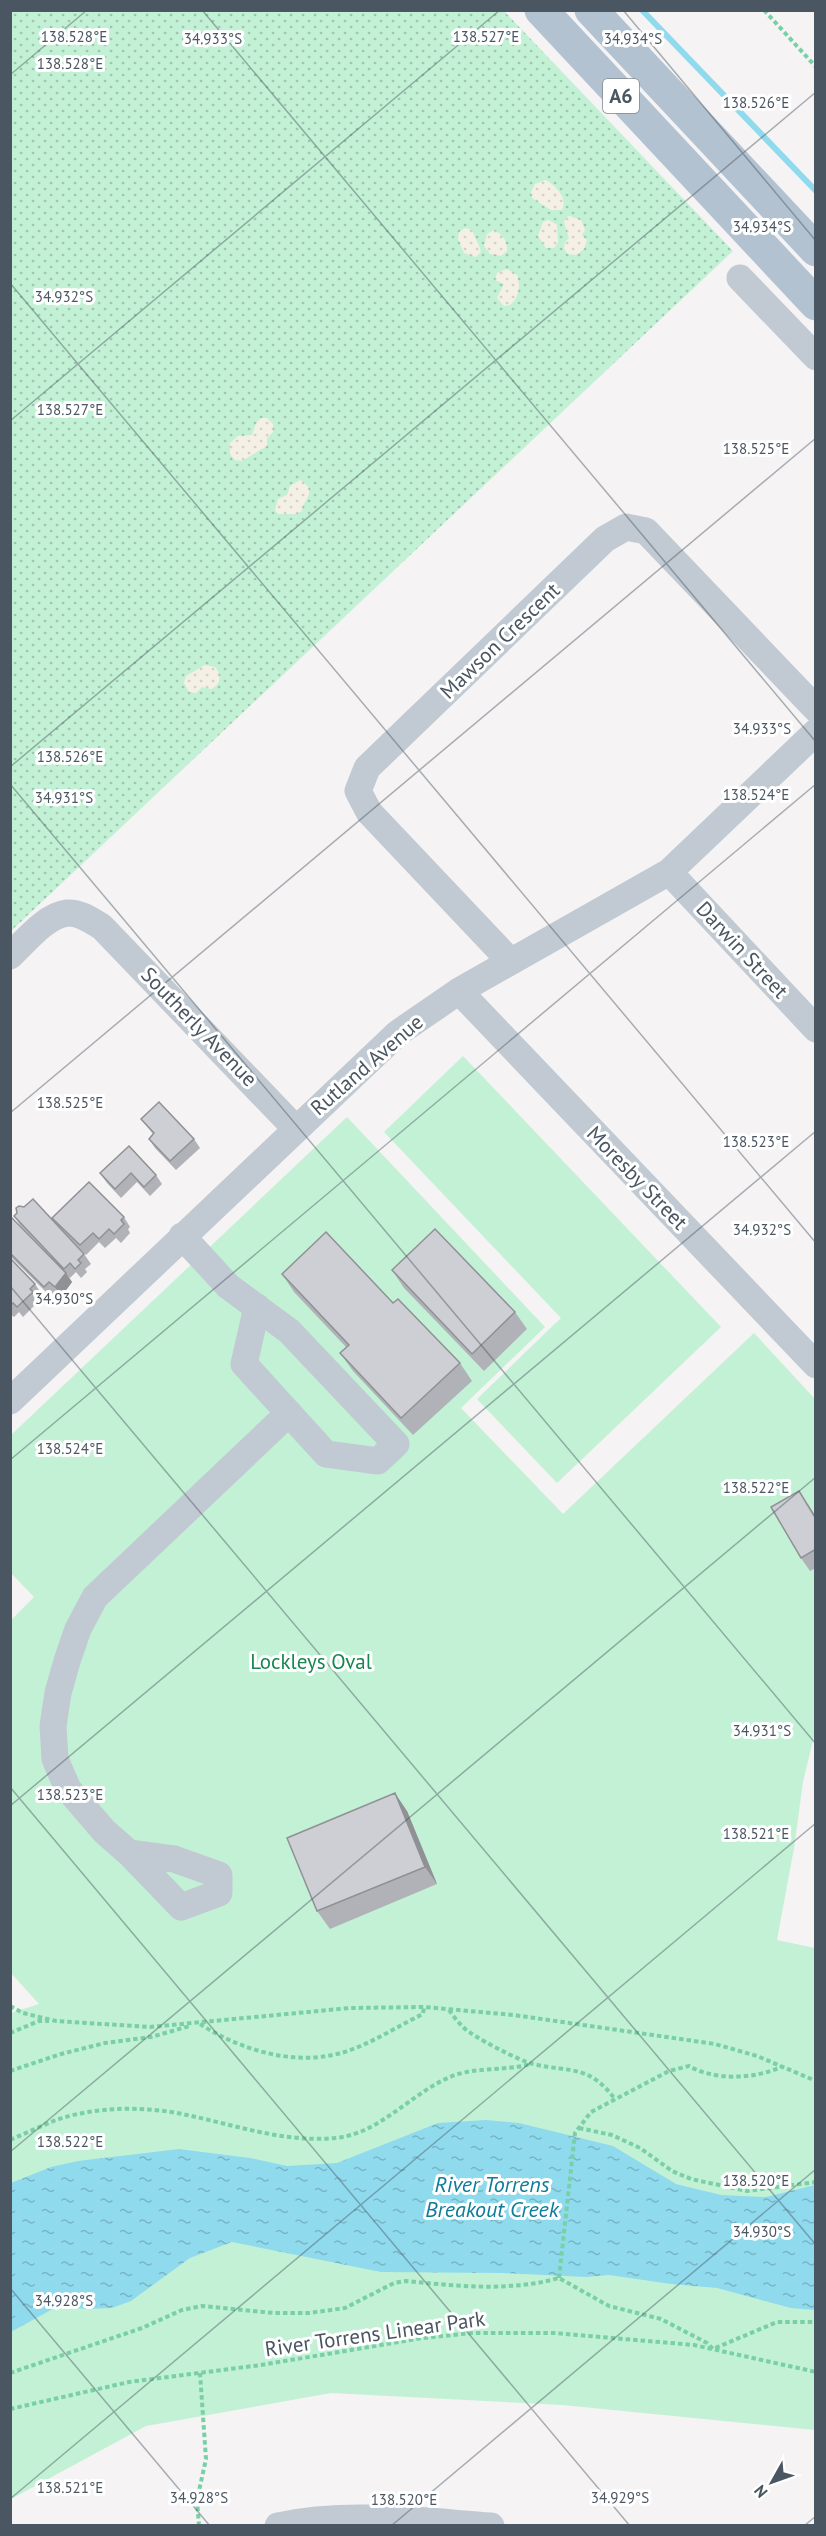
<svg xmlns="http://www.w3.org/2000/svg" width="826" height="2536" font-family="'PT Sans',sans-serif">
  <style>
    .grass { fill: url(#grass-dots) }
    .sand { fill: url(#sand-dots) }
    .park { fill: #c3f1d5 }
    .water { fill: url(#water-ripples) }
    .lines { fill: none; stroke-linecap: round; stroke-linejoin: round }
    .stream { stroke: #90daee; stroke-width: 6 }
    .path { stroke: #7ad0a6; stroke-width: 4; stroke-dasharray: 4.5 3; stroke-linecap: butt }
    .minor { stroke: #c1cad2; stroke-width: 27 }
    .major { stroke: #b3c2d1; stroke-width: 33 }
    .wall { fill: #b0b2b7 }
    .shaded-wall { fill: #909195 }
    .building { fill: #cdcfd5; stroke: #909195; stroke-width: 1.5 }
    .ticks { fill: none; stroke: #4a5661; stroke-width: 1.5; stroke-opacity: 0.45 }
    .labels { text-anchor: middle; stroke-width: 6; stroke-linejoin: round; paint-order: stroke }
    .shield { fill: #fff; stroke: #808990; stroke-width: 1.5 }
    .shield-label { font-size: 20px; font-weight: bold; fill: #4a5661 }
    .street-label { font-size: 21px; fill: #4a5661; stroke: #fff }
    .park-label { font-size: 21px; fill: #17864f; stroke: #fff }
    .water-label { font-size: 22px; font-style: italic; fill: #0c7c9b; stroke: #fff }
    .ticks-label { font-size: 15px; text-anchor: middle; fill: #4a5661; stroke: #fff; stroke-width: 6; stroke-linejoin: round; paint-order: stroke }
  </style>
  <defs>
    <pattern id="grass-dots" width="8" height="8" patternUnits="userSpaceOnUse" patternTransform="scale(1.5)"><rect width="8" height="8" fill="#c3f1d5"/><path d="M2 2h.1M6 6h.1" fill="none" stroke="#a0c6b0" stroke-width="1.8" stroke-linecap="round"/></pattern>
    <pattern id="sand-dots" width="8" height="8" patternUnits="userSpaceOnUse" patternTransform="scale(1.5)"><rect width="8" height="8" fill="#f5f0e5"/><path d="M2 2h.1M6 6h.1" fill="none" stroke="#d4d0c7" stroke-width="1.8" stroke-linecap="round"/></pattern>
    <pattern id="water-ripples" width="26" height="14" patternUnits="userSpaceOnUse" patternTransform="scale(1.5)"><rect width="26" height="14" fill="#90daee"/><path d="M2 4q2-2 4 0t4 0M15 11q2-2 4 0t4 0" fill="none" stroke="#78b4c4"/></pattern>
  </defs>
  <rect width="100%" height="100%" fill="#f5f3f3"/>
  <!-- grass -->
  <path class="grass" d="M11 11H504L733 251 11 931Z"/>
  <!-- sand -->
  <path class="sand" d="M546 180C556 186 568 198 562 210H551L532 198 531 192 535 184Z
    M570 216 581 220 585 230 582 235 587 240 584 249 576 255 568 254 564 249 565 242 569 238 564 222 567 217Z
    M549 220 557 225 558 243 554 248H546L538 236 543 222Z
    M465 228 472 230C475 238 479 244 481 252L476 257 464 253 458 239 459 232Z
    M494 230C503 235 507 240 507 251L501 256 490 254 484 246 487 234Z
    M507 269 517 275C521 286 519 298 510 305L504 306 497 298 504 284 495 280 497 273Z
    M261 418H267L273 424V432L267 438V446L242 461 235 460 230 454V443L238 436 252 435 256 423Z
    M300 480C319 491 303 499 302 511L296 514H278L275 510 278 499 287 495 290 486Z
    M205 665 215 667C222 675 221 684 211 689L202 687 196 693 189 692 184 683 186 676Z"/>
  <!-- park -->
  <path class="park" d="M463 1056 721 1327 557 1483 477 1399 561 1318 384 1132Z
    M347 1117 545 1327 461 1408 563 1514 754 1333 815 1399V1732L803 1782 794 1848 777 1940 815 1948V2430L563 2405 331 2393 146 2426 11 2499V2013L39 2004 11 1973V1620L34 1597 11 1573V1435Z"/>
  <!-- water -->
  <path class="water" d="M486 2120 519 2123 613 2146 676 2184 721 2195 766 2197 815 2185V2310L791 2308 717 2288 671 2284 609 2275 586 2277 500 2273 381 2272 232 2242 190 2258 131 2301 112 2308 86 2309 58 2306 11 2332V2183L51 2167 78 2161 179 2149 250 2158 287 2166 337 2163 438 2123Z"/>
  <g class="lines">
    <!-- stream -->
    <path class="stream" d="M642 10 816 191"/>
    <!-- path -->
    <path class="path" d="M764 10 816 67
      M10 2006 23 2013 56 2021 150 2027 350 2008 424 2007 514 2015 715 2044 757 2056 816 2081
      M449 2010C453 2016 458 2022 463 2027 473 2037 520 2061 533 2064 572 2073 588 2064 615 2099
      M200 2024C244 2052 302 2069 353 2049 377 2040 400 2025 423 2014L424 2007
      M10 2033 39 2021H49
      M10 2071 61 2054 105 2043 151 2037 190 2026
      M579 2128 612 2135 640 2148 672 2171 691 2179 747 2191 816 2182
      M10 2140C26 2133 41 2126 56 2120 97 2106 146 2106 187 2115 235 2125 285 2143 335 2138 381 2134 412 2091 455 2075 479 2067 505 2071 531 2064
      M559 2278 575 2133 591 2112 669 2071 689 2066C715 2081 755 2079 781 2067
      M10 2373 142 2328 182 2310 202 2306 274 2313H309L345 2308 394 2283 406 2281C458 2286 509 2292 559 2278L609 2306 661 2319 707 2343 713 2349 777 2322H816
      M10 2409 129 2382 261 2365 423 2338 472 2333H554L694 2345 816 2372
      M199 2526 197 2500 206 2459 200 2373"/>
    <!-- minor -->
    <path class="minor" d="M740 278 816 357
      M669 872 816 1029
      M10 956C25 942 45 916 67 913 80 912 92 921 102 927L295 1128
      M510 961 369 812 358 791 367 768 605 539 626 527 646 531 816 709
      M459 991 816 1365
      M182 1236 228 1286 289 1331 396 1444 378 1461 326 1454 244 1364 257 1307
      M10 1401 398 1033 459 991 669 872 816 732
      M129 1853 181 1907 219 1893V1875L174 1859 129 1853 104 1831 68 1789 55 1759 53 1726 58 1693 67 1661 78 1629 95 1597 289 1413
      M278 2526C347 2511 421 2521 491 2526"/>
    <!-- major -->
    <path class="major" d="M541 10 816 304
      M591 10 816 250"/>
  </g>
  <!-- wall -->
  <path class="wall" d="M141 1119 194 1139 200 1148 176 1170 155 1148 149 1139 153 1134Z
    M129 1146 156 1175 162 1184 150 1196 137 1182 121 1198 107 1183 100 1173Z
    M17 1213 59 1227 52 1218 124 1217 130 1227 128 1229 130 1233 121 1243 116 1238 105 1248 99 1242 86 1255 59 1227 84 1254 91 1264 85 1269 87 1272 81 1278 76 1272 70 1278 67 1275 72 1282 61 1297 55 1291 50 1296 10 1256V1219L51 1257 20 1225 14 1216Z
    M10 1258 35 1284 41 1293 36 1297 39 1301 23 1317 19 1312 14 1317 10 1314Z
    M392 1270 515 1312 527 1329 484 1371 404 1288Z
    M282 1274 393 1303 460 1363 472 1381 413 1435 353 1371 340 1353 346 1347 294 1292Z
    M808 1504 816 1517V1568L810 1571 801 1558Z
    M407 1811 437 1884 330 1929 317 1911Z"/>
  <!-- shaded-wall -->
  <path class="shaded-wall" d="M66 1273 72 1282 61 1297 55 1287Z
    M799 1491 816 1517V1519Z
    M395 1793 407 1811 437 1884 425 1867Z"/>
  <!-- building -->
  <path class="building" d="M159 1102 194 1139 170 1161 149 1139 154 1133 141 1119Z
    M129 1146 156 1175 144 1187 131 1173 115 1189 100 1173Z
    M89 1182 124 1217 121 1220 124 1224 114 1234 109 1229 99 1239 93 1233 80 1245 52 1218Z
    M33 1199 84 1254 78 1260 81 1263 75 1269 70 1263 64 1269 14 1216 17 1213 16 1208 19 1206 24 1207Z
    M12 1218 66 1273 55 1287 49 1282 44 1287 10 1253V1219Z
    M435 1229 515 1312 472 1354 392 1270Z
    M326 1232 393 1303 398 1299 460 1363 401 1418 340 1353 349 1345 282 1274Z
    M10 1258 35 1284 30 1289 33 1292 17 1307 13 1303 10 1305Z
    M799 1491 816 1519V1549L801 1558 771 1507Z
    M395 1793 425 1867 317 1911 287 1838Z"/>
  <!-- ticks -->
  <path class="ticks" d="M202 10 816 742M623 10 816 241M10 75 87 10M10 283 816 1243M10 421 500 10M10 767 816 92M10 784 816 1744M10 1113 816 438M10 1286 816 2245M10 1460 816 784M10 1787 630 2526M10 1806 816 1131M10 2152 816 1477M10 2288 210 2526M10 2499 816 1823M391 2526 816 2169M804 2526 816 2516"/>
  <g class="labels">
    <!-- shield labels -->
    <rect class="shield" x="603" y="79" width="36" height="34" rx="4.5"/>
    <g class="shield-label">
      <text x="621" y="103">A6</text>
    </g>
    <!-- street labels -->
    <g class="street-label">
      <text transform="translate(500 641) rotate(-44)" y="7">Mawson Crescent</text>
      <text transform="translate(742 950) rotate(47)" y="7">Darwin Street</text>
      <text transform="translate(199 1027) rotate(46)" y="7">Southerly Avenue</text>
      <text transform="translate(367 1065) rotate(-41)" y="7">Rutland Avenue</text>
      <text transform="translate(637 1178) rotate(46)" y="7">Moresby Street</text>
      <text transform="translate(375 2334) rotate(-8)" y="7">River Torrens Linear Park</text>
    </g>
    <!-- park labels -->
    <g class="park-label">
      <text x="311" y="1669">Lockleys Oval</text>
    </g>
    <!-- water labels -->
    <g class="water-label">
      <text x="492" y="2192">River Torrens<tspan x="492" dy="25">Breakout Creek</tspan></text>
    </g>
  </g>
  <g class="ticks-label">
    <text x="74" y="42">138.528°E</text>
    <text x="486" y="42">138.527°E</text>
    <text x="213" y="44">34.933°S</text>
    <text x="633" y="44">34.934°S</text>
    <text x="70" y="69">138.528°E</text>
    <text x="756" y="108">138.526°E</text>
    <text x="762" y="232">34.934°S</text>
    <text x="64" y="302">34.932°S</text>
    <text x="70" y="415">138.527°E</text>
    <text x="756" y="454">138.525°E</text>
    <text x="762" y="734">34.933°S</text>
    <text x="70" y="762">138.526°E</text>
    <text x="756" y="800">138.524°E</text>
    <text x="64" y="803">34.931°S</text>
    <text x="70" y="1108">138.525°E</text>
    <text x="756" y="1147">138.523°E</text>
    <text x="762" y="1235">34.932°S</text>
    <text x="64" y="1304">34.930°S</text>
    <text x="70" y="1454">138.524°E</text>
    <text x="756" y="1493">138.522°E</text>
    <text x="762" y="1736">34.931°S</text>
    <text x="70" y="1800">138.523°E</text>
    <text x="756" y="1839">138.521°E</text>
    <text x="70" y="2147">138.522°E</text>
    <text x="756" y="2186">138.520°E</text>
    <text x="762" y="2237">34.930°S</text>
    <text x="64" y="2306">34.928°S</text>
    <text x="70" y="2493">138.521°E</text>
    <text x="199" y="2503">34.928°S</text>
    <text x="620" y="2503">34.929°S</text>
    <text x="404" y="2505">138.520°E</text>
  </g>
  <!-- border -->
  <rect width="826" height="2536" fill="none" stroke="#4a5661" stroke-width="24"/>
  <!-- north arrow -->
  <g transform="translate(772 2482) rotate(230)" stroke="#ffffff" stroke-width="4.5" paint-order="stroke">
  <path d="M0-4.5L10 22L0 15L-10 22Z" fill="#4a5661"/>
  <text y="-9" font-size="16" font-weight="bold" text-anchor="middle" fill="#4a5661">N</text>
  </g>
</svg>
